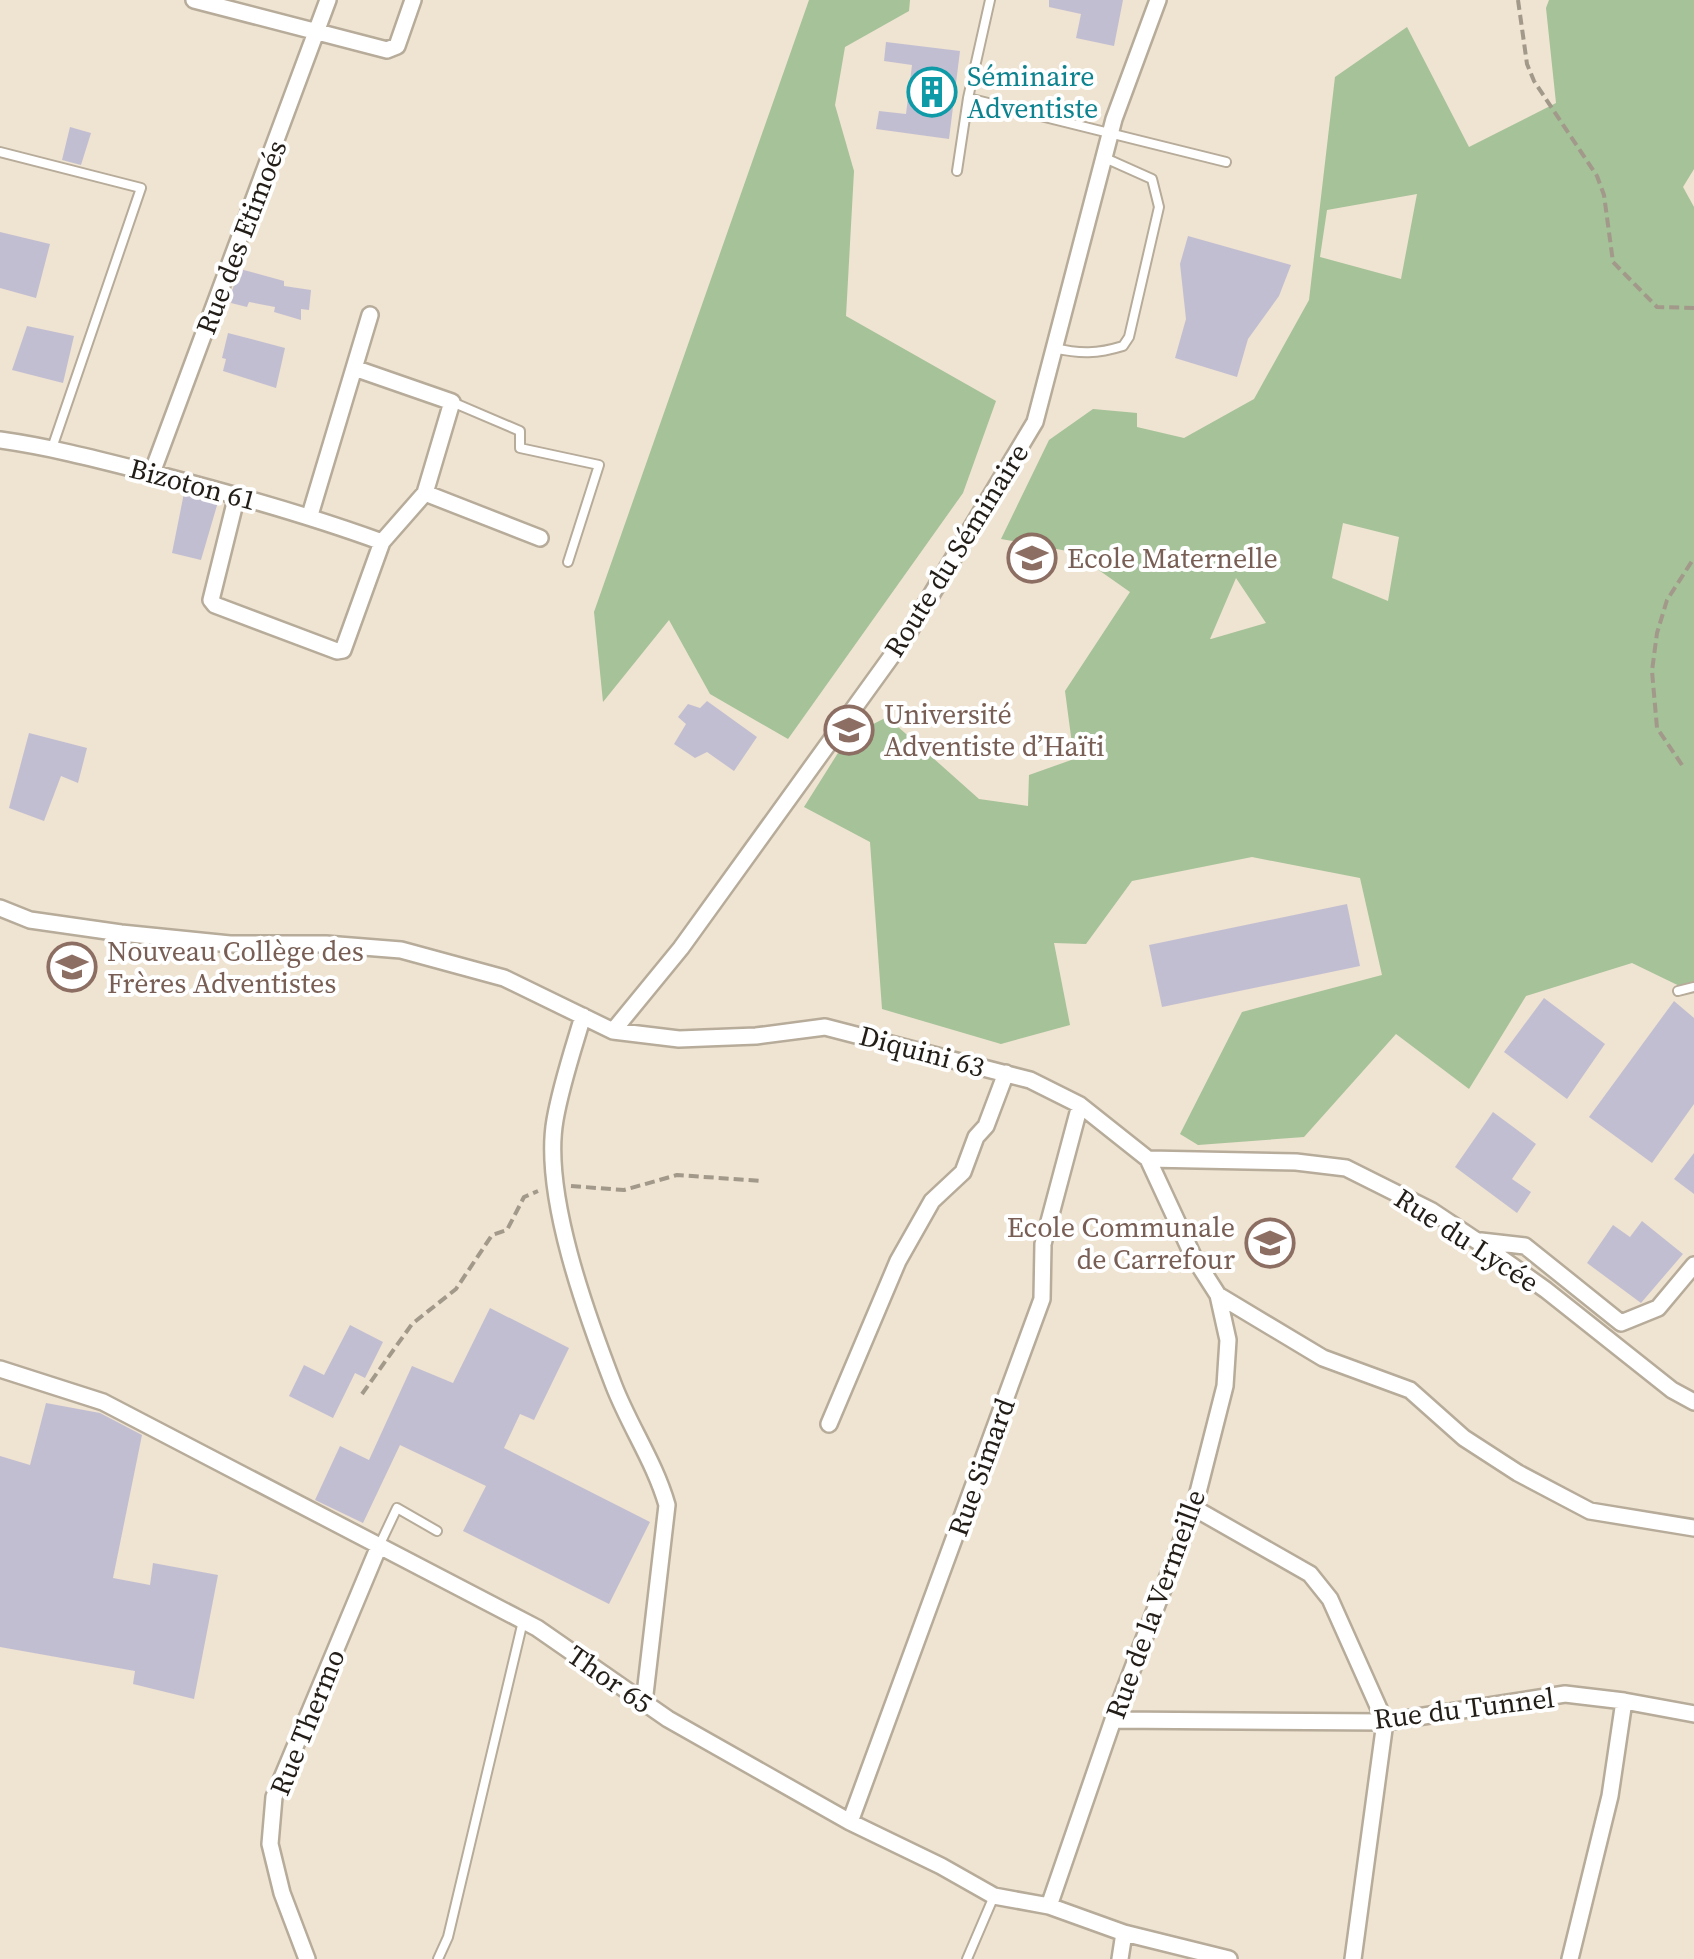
<svg xmlns="http://www.w3.org/2000/svg" width="1694" height="1959" font-family="'Source Serif 4',serif">
  <style>
    .forest { fill: #a5c299; fill-rule: evenodd }
    .building { fill: #c2bed2 }
    .lines { fill: none; stroke-linecap: round; stroke-linejoin: round }
    .service-casing { stroke: #b7ab9a; stroke-width: 12 }
    .minor-casing { stroke: #b7ab9a; stroke-width: 20 }
    .path { stroke: #a2998b; stroke-width: 4; stroke-dasharray: 10 5; stroke-linecap: butt }
    .service { stroke: #fff; stroke-width: 8 }
    .minor { stroke: #fff; stroke-width: 15 }
    .labels { text-anchor: middle; stroke-width: 8; stroke-linejoin: round; paint-order: stroke }
    .culture-label { font-size: 28px; fill: #0d838f; stroke: #fff; text-anchor: start }
    .street-label { font-size: 28px; fill: #221d17; stroke: #fff }
    .education-label { font-size: 28px; fill: #785e54; stroke: #fff; text-anchor: start }
  </style>
  <rect width="100%" height="100%" fill="#efe3d1"/>
  <!-- forest -->
  <path class="forest" d="M809 0H910L909 11 845 47 835 105 854 171 846 316 996 401 963 493 788 739 710 694 669 620 603 702 594 612Z
    M1549 0H1694V169L1683 187 1694 207V993L1632 963 1526 996 1469 1089 1396 1034 1304 1137 1198 1145 1180 1134 1242 1012 1382 975 1360 878 1252 857 1132 881 1086 944 1054 943 1070 1025 1001 1044 882 1009 870 842 804 807 848 737 887 717 979 799 1028 806 1029 775 1074 759 1065 691 1130 592 1073 552 1001 539 1049 440 1093 409 1137 413V427L1184 438 1254 399 1309 300 1335 77 1407 27 1469 147 1556 103 1546 8ZM1417 194 1401 279 1320 257 1327 210ZM1343 523 1399 537 1388 601 1332 578ZM1236 578 1266 623 1211 639H1210Z"/>
  <!-- building -->
  <path class="building" d="M1049 0H1123L1114 46 1076 38 1081 14 1049 7Z
    M886 42 960 51 949 139 876 129 879 111 906 114 912 65 884 61Z
    M70 127 91 133 81 165 62 160Z
    M0 232 50 244 36 298 0 288Z
    M1188 236 1291 265 1279 296 1248 339 1237 377 1175 358 1186 319 1180 264Z
    M240 269 284 281V286L311 290 309 310 301 309V320L274 312 275 307 249 302 247 307 231 303 233 296H230Z
    M27 326 74 336 63 383 12 370Z
    M228 333 285 348 276 388 223 371 226 359 222 358Z
    M184 493 218 502 201 560 172 553Z
    M707 701 757 737 734 771 707 752 695 758 674 744 686 724 678 717 688 704 700 708Z
    M29 733 87 748 78 783 61 776 44 821 9 808Z
    M1347 904 1360 966 1162 1007 1149 945Z
    M1544 998 1605 1044 1567 1099 1504 1052Z
    M1674 1001 1694 1018V1104L1652 1163 1589 1117Z
    M1493 1112 1536 1144 1512 1179 1531 1192 1517 1213 1455 1167Z
    M1694 1153V1194L1674 1179Z
    M1642 1221 1683 1254 1641 1303 1587 1263 1613 1225 1630 1237Z
    M490 1308 569 1348 534 1420 520 1414 504 1448 650 1522 609 1604 463 1531 486 1486 400 1445 363 1523 315 1500 340 1446 369 1460 412 1366 453 1383Z
    M350 1325 383 1342 365 1378 355 1373 333 1418 289 1396 304 1365 324 1375Z
    M46 1403 100 1413 142 1435 113 1578 150 1585 153 1563 218 1575 194 1699 133 1684 135 1671 0 1647V1456L30 1465Z"/>
  <g class="lines">
    <!-- service casing -->
    <g class="service-casing">
      <path id="service" d="M968 98 1226 162
        M0 152 141 188 52 448
        M957 171 968 98 990 0
        M1054 348C1080 354 1097 354 1123 346L1129 337 1159 207 1152 179 1105 158
        M452 402 520 431V448L599 465 568 562
        M1678 991 1694 987
        M379 1546 397 1508 437 1531
        M438 1959 448 1937 523 1621
        M967 1959 994 1896"/>
    </g>
    <!-- minor casing -->
    <g class="minor-casing">
      <path id="minor" d="M194 0 387 50 397 46 413 0
        M0 440C57 448 111 463 167 477 240 496 311 516 382 542
        M152 473 328 0
        M425 493 540 538
        M237 495 211 600 215 605 337 651 343 650 382 542 425 493 452 402 357 369
        M310 515 370 315
        M0 908 30 920 121 933 230 944H326L401 950 504 978 613 1031 679 1039 756 1036 825 1027 1030 1080 1080 1105 1148 1159 1193 1256 1218 1295 1323 1358 1410 1390 1464 1438 1518 1473 1590 1511 1694 1528
        M583 1016C573 1050 561 1085 555 1120 542 1194 587 1316 614 1386 630 1427 655 1463 667 1505L644 1703
        M613 1031 681 948 909 632 1035 422 1114 119 1158 0
        M1148 1159 1296 1162 1346 1168 1432 1211 1477 1241 1546 1290 1672 1390 1694 1402
        M1481 1241 1525 1246 1621 1323 1658 1308 1694 1265
        M0 1369 103 1402 537 1628 668 1719 850 1822 941 1866 994 1896 1049 1906 1124 1933 1229 1959
        M829 1424 898 1261 932 1201 963 1172 976 1137 986 1126 1006 1073
        M1194 1508 1310 1574 1330 1599 1385 1722 1353 1959
        M1113 1720 1385 1722 1565 1694 1624 1701 1694 1714
        M850 1822 1042 1299 1043 1244 1080 1105
        M1049 1906 1113 1720 1194 1508 1225 1386 1228 1340 1218 1295
        M307 1959 282 1893 270 1844 274 1797 379 1546
        M1120 1959 1124 1933
        M1570 1959 1610 1796 1624 1701"/>
    </g>
    <!-- path -->
    <path class="path" d="M1518 0 1527 64 1534 81 1597 176 1604 195 1613 262 1657 307 1694 308
      M1682 765 1657 728 1652 671 1657 633 1667 600 1694 558
      M571 1186 624 1190 677 1175 762 1181
      M362 1394 412 1324 456 1289 492 1235 507 1230 524 1197 538 1191"/>
    <!-- service -->
    <use href="#service" class="service"/>
    <!-- minor -->
    <use href="#minor" class="minor"/>
  </g>
  <!-- icons -->
  <defs>
    <g id="building-ring" transform="scale(2.5)"><circle r="9.5" fill="#fff" stroke="#0f9aa8" stroke-width="1.5"/><path d="M-4-6H4V6H1V3H-1V6H-4ZM-2.5-4.3h1.7v1.8h-1.7ZM.8-4.3h1.7v1.8H.8ZM-2.5-1h1.7V.8h-1.7ZM.8-1h1.7V.8H.8Z" fill="#0f9aa8"/></g>
    <g id="school-ring" transform="scale(2.5)"><circle r="9.5" fill="#fff" stroke="#8d6e63" stroke-width="1.5"/><path d="M0-5L7-2L0 1L-7-2ZM-4 1L0 2.5L4 1V4Q0 6-4 4Z" fill="#8d6e63"/></g>
  </defs>
  <g fill-rule="evenodd">
    <use href="#building-ring" x="932" y="92"/>
    <use href="#school-ring" x="1032" y="558"/>
    <use href="#school-ring" x="849" y="730"/>
    <use href="#school-ring" x="72" y="967"/>
    <use href="#school-ring" x="1270" y="1243"/>
  </g>
  <g class="labels">
    <!-- culture labels -->
    <g class="culture-label">
      <text x="967" y="86">Séminaire<tspan x="967" dy="32">Adventiste</tspan></text>
    </g>
    <!-- street labels -->
    <g class="street-label">
      <text transform="translate(241 237) rotate(-69)" y="10">Rue des Etimoés</text>
      <text transform="translate(193 484) rotate(15)" y="10">Bizoton 61</text>
      <text transform="translate(956 550) rotate(-58)" y="10">Route du Séminaire</text>
      <text transform="translate(922 1051) rotate(15)" y="10">Diquini 63</text>
      <text transform="translate(1467 1240) rotate(33)" y="10">Rue du Lycée</text>
      <text transform="translate(981 1467) rotate(-70)" y="10">Rue Simard</text>
      <text transform="translate(1155 1604) rotate(-70)" y="10">Rue de la Vermeille</text>
      <text transform="translate(610 1679) rotate(35)" y="10">Thor 65</text>
      <text transform="translate(1464 1708) rotate(-7)" y="10">Rue du Tunnel</text>
      <text transform="translate(307 1722) rotate(-68)" y="10">Rue Thermo</text>
    </g>
    <!-- education labels -->
    <g class="education-label">
      <text x="1067" y="568">Ecole Maternelle</text>
      <text x="884" y="724">Université<tspan x="884" dy="32">Adventiste d’Haïti</tspan></text>
      <text x="107" y="961">Nouveau Collège des<tspan x="107" dy="32">Frères Adventistes</tspan></text>
      <text x="1235" y="1237" text-anchor="end">Ecole Communale<tspan x="1235" dy="32">de Carrefour</tspan></text>
    </g>
  </g>
</svg>
